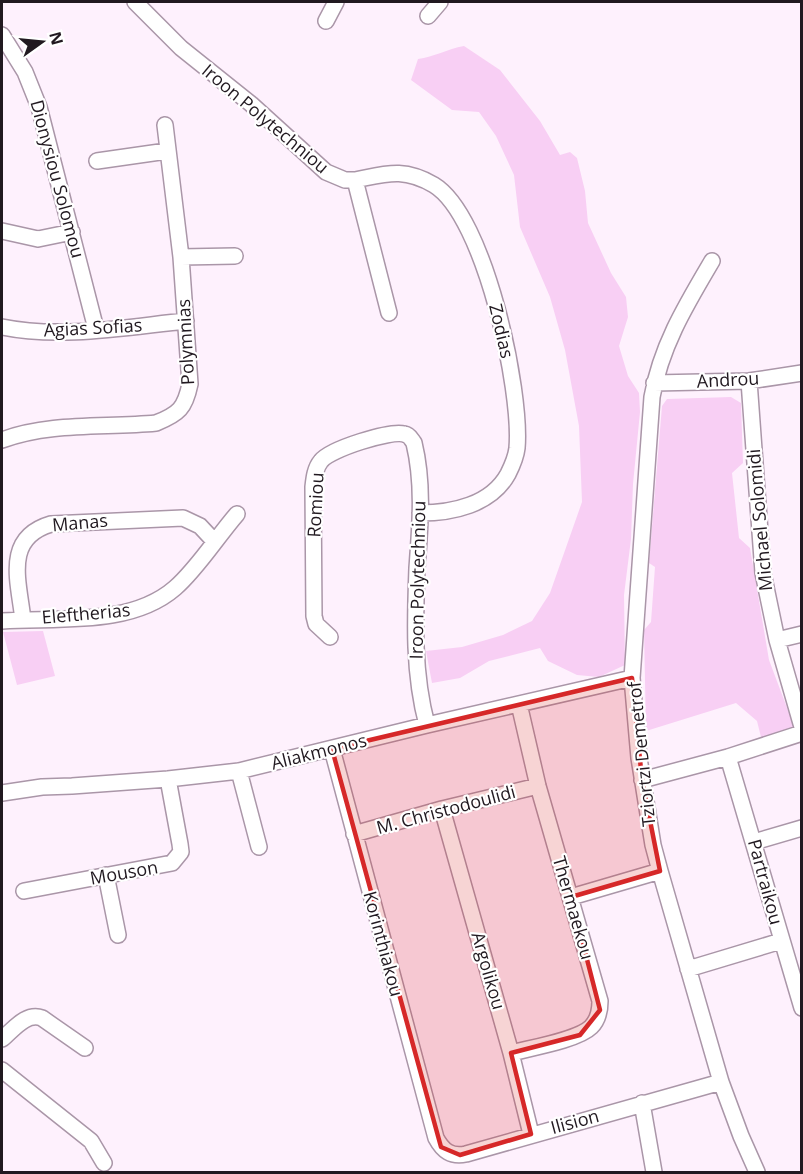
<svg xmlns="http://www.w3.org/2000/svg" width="803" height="1174" font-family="'Open Sans',sans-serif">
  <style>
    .green { fill: #f8cff4 }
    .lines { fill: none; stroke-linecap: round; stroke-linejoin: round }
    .minor-casing { stroke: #aa96a8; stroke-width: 18 }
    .minor { stroke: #fff; stroke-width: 15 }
    .marked { fill: #d62828; fill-opacity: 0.2; stroke: #d62828; stroke-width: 4.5; stroke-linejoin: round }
    .labels { text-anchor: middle; stroke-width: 4.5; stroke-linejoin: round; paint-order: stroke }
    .street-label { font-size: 18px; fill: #211920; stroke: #fff }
  </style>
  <rect width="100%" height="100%" fill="#fef1fd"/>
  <!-- green -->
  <path class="green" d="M464 46 500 70 540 121 560 155 570 152 577 158 585 191 588 223 611 273 626 297 628 317 619 346 628 376 639 393 640 412 633 484 631 539 624 595 625 665 599 677 577 675 548 661 540 648 489 661 460 678 432 683 426 651 462 647 503 635 532 621 550 593 582 502 579 426 565 350 550 297 520 227 514 175 496 136 479 112 452 110 411 80 418 59C434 57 447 49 464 46Z
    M731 397 741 403 743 463 732 473 739 538 750 548 769 660 795 729 762 741 757 721 736 703 646 731 644 630 651 622 655 567 649 563 662 406 667 399Z
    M43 631 55 676 17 685 3 632Z"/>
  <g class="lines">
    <!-- minor casing -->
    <g class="minor-casing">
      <path id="minor" d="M135 2 181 48 251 104 326 172 345 180H355L389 313
        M428 16 440 2
        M326 21 336 2
        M2 35 25 72 39 107 96 329
        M97 161 167 151
        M355 180C386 174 403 167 434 185 485 216 522 391 517 448 516 457 512 466 508 474 491 505 452 513 420 513
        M2 231 38 239 72 232
        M181 257 235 256
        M712 261C686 305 661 346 652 397L632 678 639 758 653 845 660 871 721 1082 741 1136 757 1172
        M2 327C61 339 126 327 186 321
        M749 381 763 573 777 640 802 727
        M654 383 749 381 802 373
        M2 440C51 422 105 428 156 423 179 414 185 408 190 384L181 257 165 125
        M23 620C19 582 3 538 51 524L183 518 200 526 214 541
        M2 621C57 617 130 627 175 588 197 569 217 537 237 514
        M330 637 316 624 314 616 313 487C314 478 315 468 321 461 330 449 391 430 404 434 410 435 411 439 414 443 424 484 420 527 417 568 415 621 413 673 427 725
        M777 640 802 634
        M332 749 436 1138C443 1151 451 1157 466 1154L721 1082
        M728 757 802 1008
        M239 771 259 847
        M642 780 728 757 802 733
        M2 793 42 787 72 786 168 779 239 771 427 725 632 678
        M442 809 511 1053 531 1134
        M354 834 442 809 538 786
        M754 842 802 828
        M106 875 118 935
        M24 891 172 863 181 852 180 844 168 779
        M571 897 660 871
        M688 969 781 941
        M2 1039C13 1030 26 1012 42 1018L85 1048
        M511 1053C530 1048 578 1040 591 1027 598 1020 600 1011 600 1001L538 786 519 704
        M2 1070 91 1141 104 1163
        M642 1103 654 1172"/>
    </g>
    <!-- minor -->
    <use href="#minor" class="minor"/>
  </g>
  <!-- marked area -->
  <path class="marked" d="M632 678 642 780 660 871 571 897 600 1010 580 1035 511 1053 531 1134 460 1155 441 1147 332 749Z"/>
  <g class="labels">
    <!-- street labels -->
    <g class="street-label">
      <text transform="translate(265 119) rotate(40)" y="6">Iroon Polytechniou</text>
      <text transform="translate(57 179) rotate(75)" y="6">Dionysiou Solomou</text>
      <text transform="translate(93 328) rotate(-3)" y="6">Agias Sofias</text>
      <text transform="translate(501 331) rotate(77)" y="6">Zodias</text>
      <text transform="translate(186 342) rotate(-93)" y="6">Polymnias</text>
      <text transform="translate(728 380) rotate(-3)" y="6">Androu</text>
      <text transform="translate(316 505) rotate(-87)" y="6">Romiou</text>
      <text transform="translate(760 520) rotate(-95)" y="6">Michael Solomidi</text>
      <text transform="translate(80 523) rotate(-5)" y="6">Manas</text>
      <text transform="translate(418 580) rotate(-89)" y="6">Iroon Polytechniou</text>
      <text transform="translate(86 614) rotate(-5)" y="6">Eleftherias</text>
      <text transform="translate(319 752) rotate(-14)" y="6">Aliakmonos</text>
      <text transform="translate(642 754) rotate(-96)" y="6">Tziortzi Demetrof</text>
      <text transform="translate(446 810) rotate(-15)" y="6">M. Christodoulidi</text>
      <text transform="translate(124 873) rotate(-10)" y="6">Mouson</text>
      <text transform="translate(765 882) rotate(75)" y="6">Partraikou</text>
      <text transform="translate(573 908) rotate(74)" y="6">Thermaekou</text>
      <text transform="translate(383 944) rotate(75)" y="6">Korinthiakou</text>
      <text transform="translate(488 971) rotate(74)" y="6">Argolikou</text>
      <text transform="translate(575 1122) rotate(-15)" y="6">Ilision</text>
    </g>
  </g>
  <!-- border -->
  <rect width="803" height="1174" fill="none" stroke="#211920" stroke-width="6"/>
  <!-- north arrow -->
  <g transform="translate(42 42) rotate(75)" stroke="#ffffff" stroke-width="4.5" paint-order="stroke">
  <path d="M0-4.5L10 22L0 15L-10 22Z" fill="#211920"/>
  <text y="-9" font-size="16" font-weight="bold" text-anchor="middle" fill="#211920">N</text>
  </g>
</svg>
